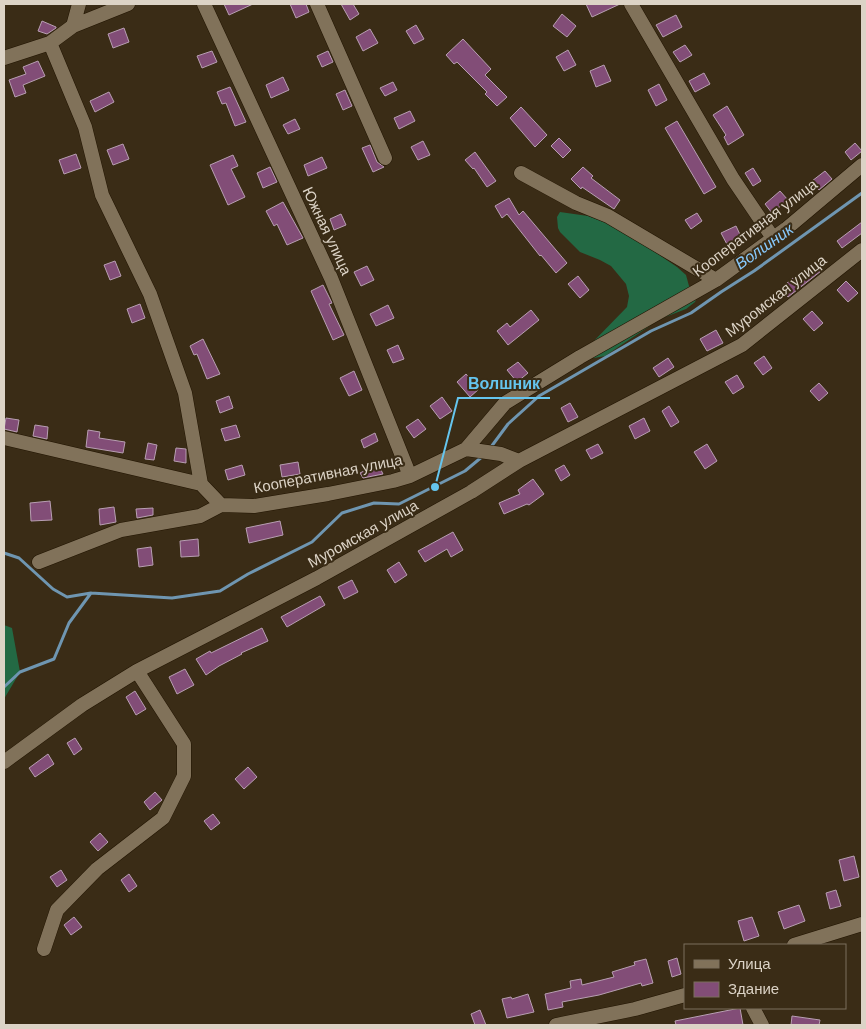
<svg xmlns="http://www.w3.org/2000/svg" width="866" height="1029" font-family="'DM Sans',sans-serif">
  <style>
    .forest { fill: #236944 }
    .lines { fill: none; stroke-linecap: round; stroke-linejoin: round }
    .stream { stroke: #6f96b1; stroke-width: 3 }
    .building { fill: #824d77; stroke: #b89fb2 }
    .minor-casing { stroke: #211401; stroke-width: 15 }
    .minor { stroke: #81725a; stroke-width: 14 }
    .labels { text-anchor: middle; stroke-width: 4; stroke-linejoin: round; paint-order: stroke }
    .street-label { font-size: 15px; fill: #dcd3c6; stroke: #3a2c16 }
    .water-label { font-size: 16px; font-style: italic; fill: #88cafd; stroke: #3a2c16 }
    .leader { fill: none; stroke: #65c5ee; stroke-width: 2 }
    .callout-dot { fill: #65c5ee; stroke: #3a2c16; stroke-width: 2 }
    .callout-label { font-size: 16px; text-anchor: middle; font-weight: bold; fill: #65c5ee; stroke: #3a2c16; stroke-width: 4; stroke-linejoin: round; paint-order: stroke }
  </style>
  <rect width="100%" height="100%" fill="#3a2c16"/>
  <!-- forest -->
  <path class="forest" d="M560 212 588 216 609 224 643 244 677 267 686 275 689 286 699 291 695 302 686 309 660 319 605 356 594 358 589 357 590 345 627 307 629 296 626 284 611 266 600 260 580 252 560 232 558 228 557 217Z
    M4 625 12 628 20 672 4 699Z"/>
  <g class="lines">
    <!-- stream -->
    <path class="stream" d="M491 447 508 424 539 396 651 331 691 313 721 292 754 271 862 193
      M4 553 19 558 53 589 67 597 91 593
      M4 687 20 672 54 659 69 623 91 593 172 598 220 591 248 574 312 542 342 513 374 503 399 504 465 471 483 456"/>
  </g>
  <!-- building -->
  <path class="building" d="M224 4H253L229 15Z
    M290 4H306L309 12 296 18Z
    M341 4H353L359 14 350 20Z
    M586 4H620L592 17Z
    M562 14 576 26 567 37 553 26Z
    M676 15 682 27 663 37 656 25Z
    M42 21 56 27V28L47 34 38 31Z
    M416 25 424 39 414 44 406 31Z
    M124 28 129 42 113 48 108 34Z
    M370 29 378 43 363 51 356 37Z
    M463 39 491 69 485 75 507 97 497 106 485 94 487 92 457 62 454 64 446 55Z
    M685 45 692 55 680 62 673 52Z
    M568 50 576 65 564 71 556 57Z
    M212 51 217 62 202 68 197 56Z
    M328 51 333 62 322 67 317 56Z
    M38 61 45 76 23 85 26 93 15 97 9 80 26 74 23 67Z
    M604 65 611 81 596 87 590 71Z
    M704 73 710 84 695 92 689 81Z
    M283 77 289 90 271 98 266 85Z
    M393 82 397 90 385 96 380 88Z
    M659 84 667 100 656 106 648 90Z
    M230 87 246 122 235 126 226 103 222 104 217 92Z
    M345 90 352 106 343 110 336 94Z
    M109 92 114 102 95 112 90 101Z
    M727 106 744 135 728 145 724 137 726 135 713 115Z
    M521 107 547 135 535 147 510 118Z
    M410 111 415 121 399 129 394 118Z
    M295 119 300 129 288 134 283 125Z
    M677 121 716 187 704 194 665 128Z
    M559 138 571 150 563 158 551 146Z
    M423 141 430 155 418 160 411 147Z
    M855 143 862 151 851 160 845 152Z
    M123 144 129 159 113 165 107 150Z
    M370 145 377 162 384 167 373 172 362 148Z
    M475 152 496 181 487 187 474 168 473 169 465 160Z
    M76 154 81 168 64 174 59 160Z
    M233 155 238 166 231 169 245 197 228 205 210 165Z
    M322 157 327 168 308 176 304 165Z
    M270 167 277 182 263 188 257 173Z
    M583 167 593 176 591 178 620 200 614 209 582 187 581 189 571 179Z
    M753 168 761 181 753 186 745 173Z
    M825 171 832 179 819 190 812 181Z
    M780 191 788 200 772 213 765 204Z
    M509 198 519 215 523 211 567 263 556 273 541 255 540 256 507 214 502 218 495 206Z
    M283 202 303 238 287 245 277 224 274 226 266 211Z
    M697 213 702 221 691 229 685 220Z
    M341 214 346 225 334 230 330 219Z
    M862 222V233L842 248 837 241Z
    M736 226 744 243 730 250 721 233Z
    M115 261 121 276 110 280 104 265Z
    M815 264 821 271 788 297 781 288 793 278 795 281Z
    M367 266 374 280 361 286 354 272Z
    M578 276 589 290 580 298 568 284Z
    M846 281 858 293 848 302 837 290Z
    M323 285 332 303 329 304 344 335 333 340 311 291Z
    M140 304 145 318 132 323 127 309Z
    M388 305 394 318 376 326 370 314Z
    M531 310 539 320 508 345 497 331 507 323 510 327Z
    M812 311 823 323 814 331 803 319Z
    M716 330 723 343 707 351 700 339Z
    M203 339 220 374 207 379 197 354 194 355 190 346Z
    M398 345 404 359 393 363 387 350Z
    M764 356 772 368 763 375 754 363Z
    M668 358 674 367 659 377 653 368Z
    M518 362 528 373 517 382 507 370Z
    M354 371 362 390 349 396 340 378Z
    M466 374 479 389 470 397 457 382Z
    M737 375 744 387 733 394 725 382Z
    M819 383 828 393 819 401 810 391Z
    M229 396 233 408 220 413 216 401Z
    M442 397 452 411 440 419 430 406Z
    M570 403 578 417 568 422 561 408Z
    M669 406 679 422 671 427 662 411Z
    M6 418 19 420 17 432 4 429Z
    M644 418 650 431 635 439 629 426Z
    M418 419 426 429 414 438 406 427Z
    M35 425 48 427 47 439 33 436Z
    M236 425 240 437 225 441 221 429Z
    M88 430 100 432 99 438 125 442 123 453 86 447Z
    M375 433 378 441 364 448 361 440Z
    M148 443 157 445 154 460 145 459Z
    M598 444 603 453 591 459 586 450Z
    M707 444 717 461 705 469 694 452Z
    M176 448 186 449V463L174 461Z
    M298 462 300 474 282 477 280 465Z
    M378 464 383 474 363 478 360 473Z
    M242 465 245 475 228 480 225 470Z
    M564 465 570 475 561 481 555 470Z
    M533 479 544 494 529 505 527 504 504 514 499 503 520 494 518 490Z
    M50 501 52 520 31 521 30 503Z
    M114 507 116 522 100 525 99 509Z
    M153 508V515L137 518 136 509Z
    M280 521 283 535 249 543 246 528Z
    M453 532 463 550 451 557 447 549 425 562 418 551Z
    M198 539 199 556 181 557 180 541Z
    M151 547 153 565 139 567 137 549Z
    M399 562 407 575 395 583 387 570Z
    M352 580 358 592 344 599 338 587Z
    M320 596 325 605 287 627 281 617Z
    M262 628 268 641 241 653 242 654 219 666 206 675 196 659 210 651 211 653Z
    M185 669 194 685 177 694 169 677Z
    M135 691 146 709 136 715 126 697Z
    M75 738 82 749 74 755 67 743Z
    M48 754 54 764 35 777 29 768Z
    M248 767 257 777 244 789 235 779Z
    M155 792 162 800 150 810 144 802Z
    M213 814 220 823 211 830 204 821Z
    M100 833 108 842 98 851 90 842Z
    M854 856 859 877 844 881 839 860Z
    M61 870 67 880 57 887 50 877Z
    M129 874 137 886 129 892 121 880Z
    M836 890 841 906 830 909 826 893Z
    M799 905 805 921 784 929 778 912Z
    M74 917 82 927 71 935 64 925Z
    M752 917 759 936 744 941 738 921Z
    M677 958 681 974 672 977 668 961Z
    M646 959 653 983 642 986 641 983 599 995 562 1002 563 1007 548 1010 545 994 571 988 570 981 581 979 582 985 614 977 612 972 635 965 634 962Z
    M528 994 534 1012 507 1018 502 999 511 997 512 999Z
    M740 1008 743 1025H676L675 1021Z
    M480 1010 486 1025H475L471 1014Z
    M792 1016 820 1020 819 1025H791Z"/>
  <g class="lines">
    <!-- minor casing -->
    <g class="minor-casing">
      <path id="minor" d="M204 4 331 278 410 476
        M317 4 385 158
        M631 4 733 179 773 238
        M73 26 79 4
        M50 43 85 127 102 195 150 294 185 393 201 484
        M4 58 50 43 73 26 128 4
        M521 173 576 203 608 216 716 280
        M4 438 201 484
        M466 449 501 454 519 461
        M201 484 221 505
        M39 562 121 530 200 516 221 505 254 506 328 494 393 481 410 476 466 449 505 403 580 357 716 280 786 229 862 165
        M4 762 82 705 137 671 317 578 471 492 519 461 742 345 862 250
        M794 945 862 924
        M44 949 57 910 97 869 163 818 184 776V744L137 671
        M753 1008 762 1025
        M556 1025 635 1009 685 995"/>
    </g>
    <!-- minor -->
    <use href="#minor" class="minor"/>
  </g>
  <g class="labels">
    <!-- street labels -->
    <g class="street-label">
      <text transform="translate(755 228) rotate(-37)" y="5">Кооперативная улица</text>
      <text transform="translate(327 231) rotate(65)" y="5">Южная улица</text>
      <text transform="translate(776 296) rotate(-38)" y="5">Муромская улица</text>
      <text transform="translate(328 474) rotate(-11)" y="5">Кооперативная улица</text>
      <text transform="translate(363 534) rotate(-29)" y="5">Муромская улица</text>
    </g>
    <!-- water labels -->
    <g class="water-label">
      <text transform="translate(764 246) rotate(-35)" y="6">Волшник</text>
    </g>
  </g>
  <!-- callouts -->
  <path class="leader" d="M435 487L458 398H550"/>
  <circle class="callout-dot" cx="435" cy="487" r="5"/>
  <g class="callout-label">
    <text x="504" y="389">Волшник</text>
  </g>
  <!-- border -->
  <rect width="866" height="1029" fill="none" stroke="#dcd3c6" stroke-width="10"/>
  <!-- legend -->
  <rect x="684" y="944" width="162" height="65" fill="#3a2c16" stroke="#7b6f5c"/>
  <rect x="694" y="960" width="25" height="8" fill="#81725a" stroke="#7b6f5c"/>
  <text x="728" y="969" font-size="15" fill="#dcd3c6">Улица</text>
  <rect x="694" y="982" width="25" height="15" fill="#824d77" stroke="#7b6f5c"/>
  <text x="728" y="994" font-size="15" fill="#dcd3c6">Здание</text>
</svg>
